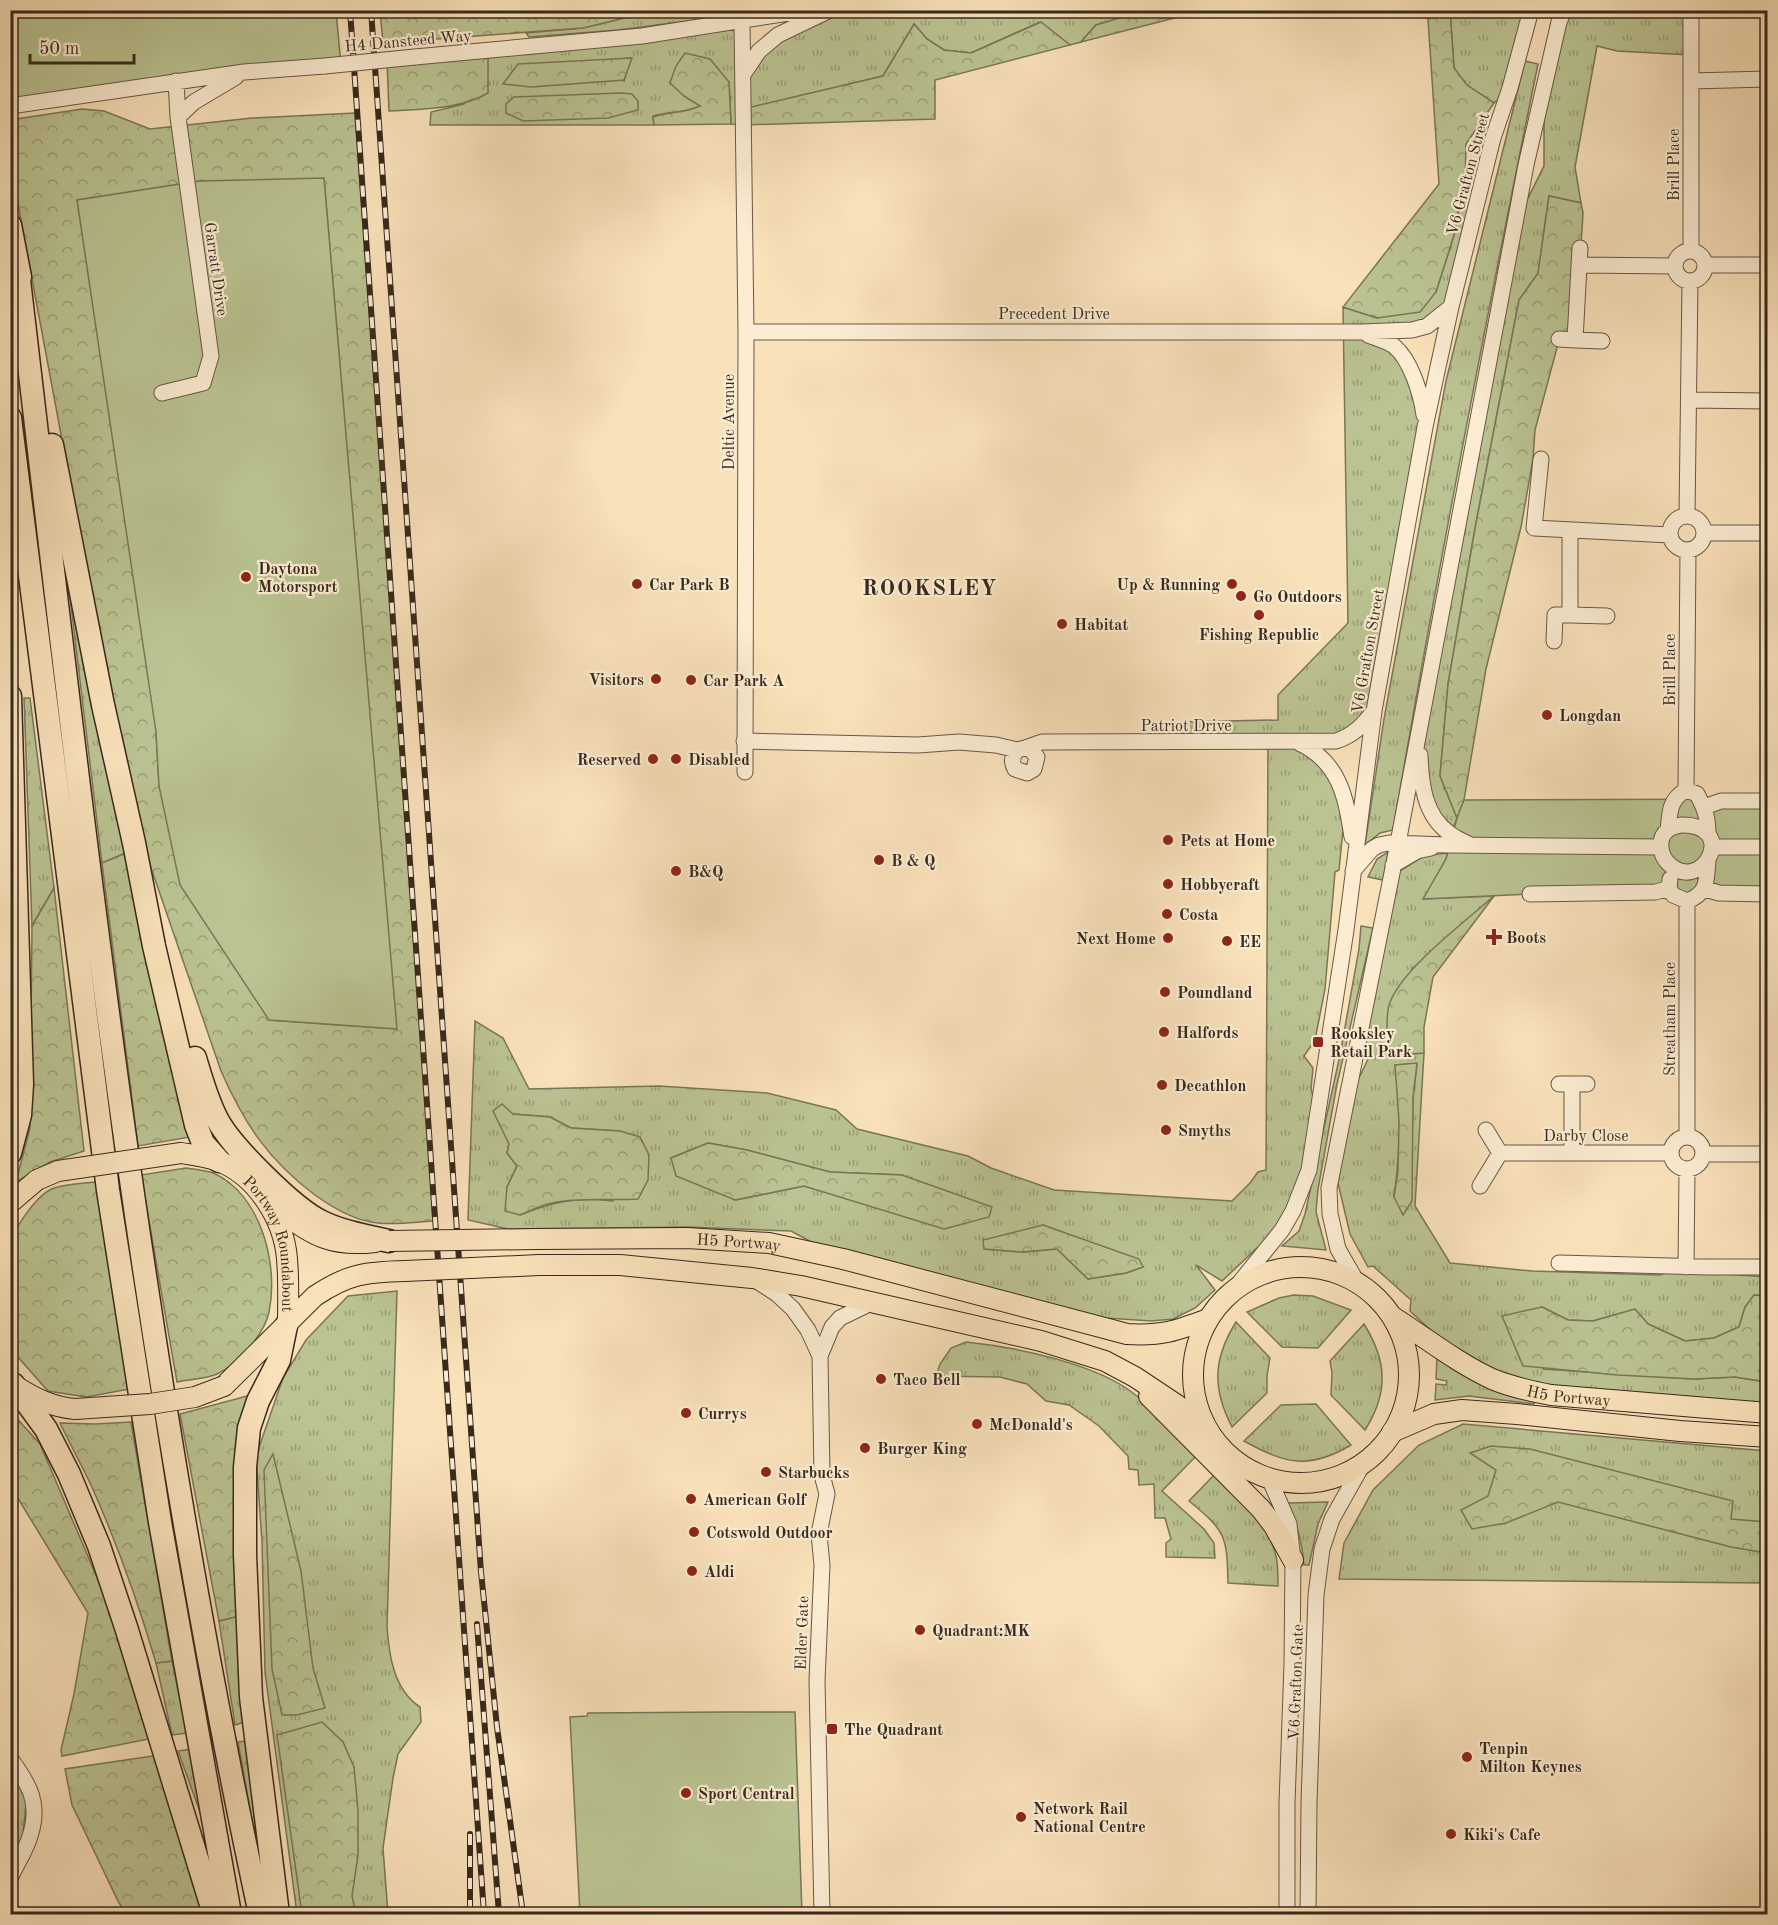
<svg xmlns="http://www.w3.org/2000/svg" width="1778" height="1925" font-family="'Old Standard TT',serif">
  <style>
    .grass { fill: url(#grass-tufts); stroke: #7a7657; stroke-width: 1.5; fill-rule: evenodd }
    .forest { fill: url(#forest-crowns); stroke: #7a7657; stroke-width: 1.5; fill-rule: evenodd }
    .green { fill: #bbc392; stroke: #7a7657; stroke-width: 1.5 }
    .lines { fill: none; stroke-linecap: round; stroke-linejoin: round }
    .minor-casing { stroke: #685744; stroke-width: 17 }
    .major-casing { stroke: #38291c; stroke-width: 22 }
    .highway-casing { stroke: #38291c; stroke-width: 25 }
    .minor { stroke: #fbecd2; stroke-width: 15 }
    .major { stroke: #f9e1ba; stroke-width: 20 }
    .highway { stroke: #f9e1ba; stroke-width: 22 }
    .rail-casing { stroke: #38291c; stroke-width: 6 }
    .rail { stroke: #fbecd2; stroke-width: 4; stroke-dasharray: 11; stroke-linecap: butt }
    .minor-bridge-casing { stroke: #685744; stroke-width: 17; stroke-linecap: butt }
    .major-bridge-casing { stroke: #38291c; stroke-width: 22; stroke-linecap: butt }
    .minor-bridge { stroke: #fbecd2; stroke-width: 15 }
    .major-bridge { stroke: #f9e1ba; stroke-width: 20 }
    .poi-dot { fill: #8f2418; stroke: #fbecd2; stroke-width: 2 }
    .labels { text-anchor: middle; stroke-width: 4.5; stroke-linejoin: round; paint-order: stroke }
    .street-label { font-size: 16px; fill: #38291c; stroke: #fbecd2 }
    .poi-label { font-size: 16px; font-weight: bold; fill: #38291c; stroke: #fbecd2; text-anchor: start }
    .district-label { font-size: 22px; font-weight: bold; letter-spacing: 1.5px; fill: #38291c; stroke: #fbecd2 }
  </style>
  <defs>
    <pattern id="grass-tufts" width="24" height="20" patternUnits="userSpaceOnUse" patternTransform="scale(1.5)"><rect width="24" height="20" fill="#bbc392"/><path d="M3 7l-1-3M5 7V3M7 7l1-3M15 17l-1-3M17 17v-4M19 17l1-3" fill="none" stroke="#999e76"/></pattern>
    <pattern id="forest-crowns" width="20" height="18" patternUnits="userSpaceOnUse" patternTransform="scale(1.5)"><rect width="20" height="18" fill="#bbc392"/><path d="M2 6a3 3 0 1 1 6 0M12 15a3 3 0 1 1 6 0" fill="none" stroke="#999e76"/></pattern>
  </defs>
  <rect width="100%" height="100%" fill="#f9e1ba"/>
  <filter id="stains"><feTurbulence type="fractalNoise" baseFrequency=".00333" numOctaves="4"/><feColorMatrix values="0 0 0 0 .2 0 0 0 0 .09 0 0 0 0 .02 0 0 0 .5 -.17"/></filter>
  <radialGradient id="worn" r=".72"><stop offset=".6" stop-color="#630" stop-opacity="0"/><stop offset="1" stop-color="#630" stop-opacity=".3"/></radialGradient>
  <!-- grass -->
  <path class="grass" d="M653 11H752L734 15 618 30 529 37 526 33 583 28Z
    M830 11H1146L1096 25 1081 42 1070 45 1040 22 971 53 944 50 927 39 914 24 883 76 744 109V125L731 124 729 82 684 96 701 106C682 114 671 111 653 116L654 125H430L431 112 464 104 488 51 742 22 744 71 759 51ZM631 58 624 81 591 61Z
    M1450 11H1531L1510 88 1494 103 1466 85 1454 68Z
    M1564 11H1691L1690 55 1617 51 1597 46 1575 167 1581 203 1549 196 1538 274 1519 300 1476 523 1448 684 1440 776 1457 818 1451 834 1421 777 1418 728 1514 226 1544 166V85Z
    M1525 61 1538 64C1486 319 1437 574 1393 830L1380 833 1365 845 1384 719 1446 381Z
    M1465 189 1471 226 1451 307 1437 320 1392 330 1395 347 1422 401 1374 711 1360 729 1311 749 1346 799 1339 870 1335 872 1325 989 1315 1040 1304 1056 1313 1068 1311 1089 1318 1115 1309 1170 1271 1243 1257 1248 1222 1281 1196 1265 1215 1290 1195 1308 1173 1319 1151 1321 1048 1314 843 1259 791 1231 687 1227 508 1229 468 1220 475 1021 503 1038 529 1089 659 1086 767 1093 836 1110 857 1129 968 1156 991 1168 1054 1190 1232 1201 1250 1183 1258 1172 1266 1170 1268 743H1176L1179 722 1278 720V695L1348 623 1343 307 1377 318 1436 292 1454 235 1459 206ZM513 1114 550 1117 571 1128 620 1131 613 1201C575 1197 555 1201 520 1215L507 1187 517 1166 507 1153 509 1144 504 1132ZM708 1143 747 1150 830 1172 902 1175 873 1206 804 1186 736 1200 671 1158ZM1043 1225 1143 1267 1126 1273 1088 1279 1057 1249 1022 1252 984 1249Z
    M64 548 126 853 102 863Z
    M24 698H30L54 888 32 926Z
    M1388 852 1383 880 1368 877 1377 859Z
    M1447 853 1446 859 1424 899 1494 896 1412 969 1387 1056 1424 1053 1415 1206 1450 1263 1532 1271 1660 1275 1673 1270 1767 1277V1296L1754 1295 1745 1307 1739 1327 1714 1338 1685 1341 1648 1324 1635 1309 1593 1321 1568 1320 1542 1307 1543 1369 1694 1379 1735 1377 1767 1382V1413L1549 1387 1523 1380 1496 1371 1474 1359 1438 1337 1410 1311 1411 1300 1373 1266 1368 1267 1350 1234 1333 1162 1345 1107 1370 1055 1360 1026 1390 877 1424 856ZM1417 1064 1413 1098 1412 1147 1394 1197C1400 1154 1402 1109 1395 1065Z
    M1361 926 1373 928 1337 1084 1318 1189 1316 1212 1326 1250 1282 1246 1299 1231 1305 1214 1340 1055 1359 949Z
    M397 1291 387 1627C389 1656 394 1690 420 1707L421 1722 398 1754 393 1778 383 1848 388 1914H297L265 1672 262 1542 256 1456 283 1378 306 1340 348 1296Z
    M1294 1295 1313 1296 1351 1310 1318 1348 1282 1347 1247 1312 1279 1298Z
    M1236 1322 1270 1358 1267 1376V1393L1232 1427C1212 1388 1213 1359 1236 1322Z
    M1364 1324C1387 1361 1389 1392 1365 1430L1331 1395 1332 1373 1330 1361Z
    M966 1342C1015 1347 1094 1363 1133 1393 1157 1411 1178 1432 1199 1453L1162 1491 1204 1529 1214 1543 1215 1558 1166 1557V1543L1171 1539 1165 1518H1155L1154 1484 1139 1485 1138 1470 1129 1469 1128 1456 1099 1426 1069 1405 1046 1401 1027 1384 1000 1377 936 1376 940 1364 951 1348Z
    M1437 1358 1534 1399V1404L1469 1396 1435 1400 1436 1384 1446 1385 1447 1381 1436 1379Z
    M1316 1404 1351 1445C1309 1470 1286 1464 1244 1441L1281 1405Z
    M1463 1424 1767 1451V1583L1339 1579 1344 1543 1373 1490 1419 1445Z
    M1214 1475C1239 1498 1273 1528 1277 1562 1278 1570 1278 1578 1278 1586L1228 1583C1227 1536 1226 1531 1189 1501Z
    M1328 1502 1318 1524 1309 1565H1304C1302 1542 1297 1523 1288 1503Z
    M239 1616 248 1721 235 1725 219 1621Z
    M172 1661 187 1733 172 1735 156 1663Z
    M250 1740 263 1842 256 1843 238 1742Z
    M191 1749 209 1837 178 1751Z
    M10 1767 23 1788 26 1804 22 1843 14 1856C9 1840 10 1824 14 1807L11 1801Z"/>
  <!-- forest -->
  <path class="forest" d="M527 10V17L554 11H653L583 28 383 43 380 11Z
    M1146 10 1202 11 1081 42 1096 25Z
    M1415 11H1450L1454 68 1467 85 1494 103 1466 144 1465 189 1459 206 1454 235 1436 292 1420 312 1377 318 1343 307 1439 184 1428 19Z
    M1041 22 1070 45 935 80V119L744 125 743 109 883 76 914 24 927 39 944 50 971 53Z
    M488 51V93C459 110 421 109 389 111L387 60Z
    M685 53 710 59 729 82 731 124 654 125 653 117C671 111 682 114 700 106L684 96 670 83 676 66Z
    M632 58 624 80 531 87 503 84 518 64Z
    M621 93 632 94 638 101V110L608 118 523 121 506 113V104L514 97Z
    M82 109 104 111 150 129 252 118 355 113 424 1070 433 1221C415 1222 396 1225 378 1223 355 1221 333 1208 315 1195 268 1160 244 1123 221 1071L149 862 111 703 11 166 10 120ZM324 179 396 1029 269 1020 159 786 156 732Z
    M1549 196 1581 203 1583 213 1575 340H1559L1535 430 1533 459 1521 527 1486 669 1464 800 1457 818 1440 776 1448 684 1476 523 1519 300 1538 273Z
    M126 853 190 1137 138 1146 102 863Z
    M54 888 84 1151 50 1162 16 1182 30 1128 32 926Z
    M1494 896 1433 977 1424 1027V1053L1387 1056C1388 1040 1385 1020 1389 1005 1400 970 1466 921 1494 896Z
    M1417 1063 1413 1098 1412 1201 1403 1215 1394 1197 1398 1172 1399 1121 1395 1065Z
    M502 1104 513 1114 550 1117 571 1128 620 1131 640 1137 649 1155 648 1180 638 1199C609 1201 580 1197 552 1203 541 1205 530 1211 520 1215L505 1211 507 1187 517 1166 507 1153 509 1144 493 1111Z
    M708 1143 747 1150 830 1172 902 1175 992 1207 989 1217 944 1229 804 1186 735 1200 676 1176 671 1158Z
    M186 1168C194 1169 205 1170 213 1173 261 1194 279 1265 269 1312 264 1335 238 1364 217 1374 206 1379 190 1379 177 1382L141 1175Z
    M96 1182 130 1389 86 1397 48 1391 17 1356 11 1341 10 1242C17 1225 37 1194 54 1188 67 1184 83 1183 96 1182Z
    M1043 1225 1139 1259 1143 1267 1126 1273 1088 1279 1057 1249 1022 1252 984 1249 983 1240Z
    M1754 1295 1767 1296V1382L1735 1377 1694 1379 1618 1375 1523 1366 1502 1316 1542 1307 1568 1320 1593 1321 1635 1309 1648 1324 1685 1341 1714 1338 1739 1327 1745 1307Z
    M251 1395 239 1616 219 1621 180 1414Z
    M11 1412 40 1444 113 1615 148 1731 149 1739 62 1756 61 1750 74 1694 88 1613 11 1487Z
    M131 1422 172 1661 156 1663C138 1602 117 1543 91 1485 81 1464 70 1444 60 1423L95 1424Z
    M1491 1446 1530 1449 1733 1501 1731 1519 1767 1522V1553L1731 1547 1558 1502 1506 1523 1472 1529 1461 1510 1488 1496 1496 1470 1470 1453Z
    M273 1454 301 1571 313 1668 325 1708 297 1715H282L272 1669 264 1470Z
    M322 1722 343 1742 354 1767 358 1810V1855L352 1896 356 1914H302L277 1735Z
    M159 1755 210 1914H127L119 1903 72 1805 65 1769Z"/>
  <!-- green -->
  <path class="green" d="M11 11H336L341 65 11 106Z
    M324 178 397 1029 269 1020 180 885 159 786 156 732 77 200 199 181Z
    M1767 799V893L1530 894 1423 899 1446 859 1457 818 1464 800Z
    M725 1712H795L802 1914H580L570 1717 587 1716 588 1713Z"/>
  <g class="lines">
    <!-- minor casing -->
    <g class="minor-casing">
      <path id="minor" d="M415 57 642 36 808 10
        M744 73 759 51 778 35 830 10
        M1691 81 1768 79
        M10 106 244 72 325 66
        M178 117 194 102 236 77
        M1580 248 1575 340 1602 341
        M1691 250V10
        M1675 266a15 15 0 1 1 30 0a15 15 0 1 1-30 0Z
        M1580 265 1675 266
        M1706 265H1768
        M746 332H1362L1412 330 1427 326 1451 307
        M1368 335C1376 338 1387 341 1394 346 1411 360 1421 394 1424 415
        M1559 339 1575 340
        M162 393 203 383 211 356 178 117 176 81
        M1689 400 1768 401
        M1541 459 1534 528 1670 535
        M1687 516 1690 281
        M1670 533a17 17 0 1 1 34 0a17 17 0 1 1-34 0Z
        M1570 530V615L1607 616
        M1704 533H1768
        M1554 641 1555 615H1570
        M744 741 918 745 959 742 996 745 1017 750 1025 748 1031 750 1037 757 1034 769 1027 773 1015 769C1011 762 1012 756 1017 750
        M1299 743C1340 762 1346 798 1352 837
        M1025 748 1042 742 1336 741C1354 735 1363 725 1374 711
        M1420 755C1421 783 1424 815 1449 833 1455 838 1463 841 1470 845
        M745 772 746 332 742 22 768 10
        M1686 790 1688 550
        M1704 807 1721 801H1768
        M1681 825C1741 824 1701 897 1668 863 1660 855 1657 838 1668 830 1671 827 1677 826 1681 825Z
        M1668 830C1670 812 1669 800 1686 790L1697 794C1705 809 1708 818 1708 834
        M1713 847H1768
        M1393 865 1417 851 1431 848
        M1353 871 1372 849 1379 845 1389 843 1448 845 1660 847
        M1670 879 1669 888 1673 895 1687 901C1709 893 1706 880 1708 860
        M1705 889 1719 893 1768 894
        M1530 894 1656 892 1669 888
        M1559 1084H1587
        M1687 1137V901
        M1671 1153a16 16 0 1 1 32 0a16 16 0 1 1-32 0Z
        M1500 1153H1671
        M1572 1153V1084
        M1703 1154H1768
        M1480 1186 1500 1153 1486 1130
        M1559 1263 1707 1267H1768
        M1686 1267 1687 1169
        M755 1280 777 1294 793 1309 808 1330 820 1356 822 1475 827 1494 819 1534 822 1565 817 1681 822 1914
        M1357 1282 1338 1249 1330 1214 1329 1188 1398 843 1526 165 1559 22 1564 10
        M1236 1287 1282 1230 1293 1211 1309 1170 1346 930 1374 711 1425 427 1451 307 1493 138 1510 88 1531 10
        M820 1356 832 1327 840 1318 873 1302
        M1269 1478 1289 1524 1293 1560 1292 1664 1287 1803V1914
        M10 1758C29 1784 41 1803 30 1836 26 1851 16 1864 10 1879
        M1308 1914 1309 1803 1316 1595 1322 1549 1332 1519 1364 1462"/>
    </g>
    <!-- major casing -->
    <g class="major-casing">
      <g id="major">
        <path id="s1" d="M181 1153C194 1155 206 1156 218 1161 256 1175 284 1219 287 1259 289 1281 288 1303 288 1324"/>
        <path d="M10 1203 37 1180"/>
        <path d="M269 1204C309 1231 324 1248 375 1242"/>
        <path id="s2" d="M537 1239 687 1238 769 1243 843 1259 1127 1334C1162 1336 1176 1331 1208 1319"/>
        <path d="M539 1265H620L752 1278 801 1286 1041 1341 1105 1361 1135 1377 1204 1423"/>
        <circle cx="1301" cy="1375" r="108"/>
        <path id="s3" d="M1393 1317C1426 1338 1456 1362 1492 1379 1511 1387 1531 1391 1551 1395L1768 1413"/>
        <path d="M224 1386 315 1296C348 1274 365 1272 405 1271"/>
        <path d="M17 1387C36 1399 53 1407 75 1409"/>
        <path d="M1149 1396 1261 1509 1274 1526 1293 1560"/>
        <path d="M1392 1432 1434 1414 1462 1410 1517 1414 1680 1431 1768 1437"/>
      </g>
    </g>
    <!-- highway casing -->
    <g class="highway-casing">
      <path id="highway" d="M10 225 20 277
        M17 263C82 816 142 1370 260 1914
        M10 418 108 1190 160 1522 230 1914
        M52 445 103 705 134 843 154 946 196 1125 203 1143 219 1161
        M10 696 22 1084 20 1115 10 1153
        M195 1058C201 1078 207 1100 217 1119 231 1146 294 1209 322 1222 343 1232 366 1236 389 1241
        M13 1384 46 1429 69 1474 99 1546 126 1627 214 1914
        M278 1914 251 1697 245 1555V1467L249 1428 258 1401 279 1360 286 1326"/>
    </g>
    <!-- minor -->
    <use href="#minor" class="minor"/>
    <!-- major -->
    <use href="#major" class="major"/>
    <!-- highway -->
    <use href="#highway" class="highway"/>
    <!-- rail casing -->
    <g class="rail-casing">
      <path id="rail" d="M350 10 484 1914
        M371 10 481 1572 497 1727 523 1914
        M477 1624 499 1914
        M470 1834V1914"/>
    </g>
    <!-- rail -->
    <use href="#rail" class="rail"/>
    <!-- minor-bridge casing -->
    <g class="minor-bridge-casing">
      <path id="minor-bridge" d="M325 66 415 57"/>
    </g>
    <!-- major-bridge casing -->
    <g class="major-bridge-casing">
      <path id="major-bridge" d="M37 1180 58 1171 181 1153
        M389 1241 537 1239
        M405 1271 539 1265
        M75 1409 150 1404 195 1397 224 1386"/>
    </g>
    <!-- minor-bridge -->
    <use href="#minor-bridge" class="minor-bridge"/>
    <!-- major-bridge -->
    <use href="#major-bridge" class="major-bridge"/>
  </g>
  <!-- markers -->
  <g class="poi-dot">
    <circle cx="246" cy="577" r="6"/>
    <circle cx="637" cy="584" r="6"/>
    <circle cx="1232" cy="584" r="6"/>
    <circle cx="1241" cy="596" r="6"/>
    <circle cx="1259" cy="615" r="6"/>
    <circle cx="1062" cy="624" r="6"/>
    <circle cx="656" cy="679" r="6"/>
    <circle cx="691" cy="680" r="6"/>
    <circle cx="1547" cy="715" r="6"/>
    <circle cx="653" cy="759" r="6"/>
    <circle cx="676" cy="759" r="6"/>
    <circle cx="1168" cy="840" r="6"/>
    <circle cx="879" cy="860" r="6"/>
    <circle cx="676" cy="871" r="6"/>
    <circle cx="1168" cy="884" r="6"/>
    <circle cx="1167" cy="914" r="6"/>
    <path d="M1491 928h6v6h6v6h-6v6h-6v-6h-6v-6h6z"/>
    <circle cx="1168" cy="938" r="6"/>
    <circle cx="1227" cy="941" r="6"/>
    <circle cx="1165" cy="992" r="6"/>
    <circle cx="1164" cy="1032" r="6"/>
    <rect x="1312" y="1036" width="12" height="12" rx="3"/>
    <circle cx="1162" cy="1085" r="6"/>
    <circle cx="1166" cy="1130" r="6"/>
    <circle cx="881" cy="1379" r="6"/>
    <circle cx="686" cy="1413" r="6"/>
    <circle cx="977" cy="1424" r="6"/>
    <circle cx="865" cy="1448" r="6"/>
    <circle cx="766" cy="1472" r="6"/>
    <circle cx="691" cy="1499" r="6"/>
    <circle cx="694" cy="1532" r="6"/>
    <circle cx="692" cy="1571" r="6"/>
    <circle cx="920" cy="1630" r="6"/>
    <rect x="826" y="1723" width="12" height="12" rx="3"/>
    <circle cx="1467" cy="1757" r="6"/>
    <circle cx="686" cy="1793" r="6"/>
    <circle cx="1021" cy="1817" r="6"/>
    <circle cx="1451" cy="1834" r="6"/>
  </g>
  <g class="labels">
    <!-- street labels -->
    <g class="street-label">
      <text transform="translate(408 40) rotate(-5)" y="6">H4 Dansteed Way</text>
      <text transform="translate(1673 165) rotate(-90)" y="6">Brill Place</text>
      <text transform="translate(1467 174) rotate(-75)" y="6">V6 Grafton Street</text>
      <text transform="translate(217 269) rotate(82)" y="6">Garratt Drive</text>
      <text x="1054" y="319">Precedent Drive</text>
      <text transform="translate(728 422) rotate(-90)" y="6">Deltic Avenue</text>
      <text transform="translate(1367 651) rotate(-80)" y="6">V6 Grafton Street</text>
      <text transform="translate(1669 670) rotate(-90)" y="6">Brill Place</text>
      <text x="1186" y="731">Patriot Drive</text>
      <text transform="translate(1669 1019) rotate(-90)" y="6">Streatham Place</text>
      <text x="1586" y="1141">Darby Close</text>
      <text dy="6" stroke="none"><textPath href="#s2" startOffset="202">H5 Portway</textPath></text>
      <text dy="6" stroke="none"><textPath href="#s1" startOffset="144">Portway Roundabout</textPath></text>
      <text dy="6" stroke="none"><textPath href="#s3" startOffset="196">H5 Portway</textPath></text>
      <text transform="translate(801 1633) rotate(-88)" y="6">Elder Gate</text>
      <text transform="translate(1295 1682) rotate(-88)" y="6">V6 Grafton Gate</text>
    </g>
    <!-- poi labels -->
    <g class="poi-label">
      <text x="258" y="574">Daytona<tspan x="258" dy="18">Motorsport</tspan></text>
      <text x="649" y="590">Car Park B</text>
      <text x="1220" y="590" text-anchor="end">Up &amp; Running</text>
      <text x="1253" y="602">Go Outdoors</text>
      <text x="1074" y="630">Habitat</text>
      <text x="1259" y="640" text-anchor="middle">Fishing Republic</text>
      <text x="644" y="685" text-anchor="end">Visitors</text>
      <text x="703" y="686">Car Park A</text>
      <text x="1559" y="721">Longdan</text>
      <text x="641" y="765" text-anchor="end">Reserved</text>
      <text x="688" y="765">Disabled</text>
      <text x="1180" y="846">Pets at Home</text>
      <text x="891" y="866">B &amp; Q</text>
      <text x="688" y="877">B&amp;Q</text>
      <text x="1180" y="890">Hobbycraft</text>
      <text x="1179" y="920">Costa</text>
      <text x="1506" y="943">Boots</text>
      <text x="1156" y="944" text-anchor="end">Next Home</text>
      <text x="1239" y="947">EE</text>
      <text x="1177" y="998">Poundland</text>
      <text x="1176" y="1038">Halfords</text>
      <text x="1330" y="1039">Rooksley<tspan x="1330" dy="18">Retail Park</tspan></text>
      <text x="1174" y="1091">Decathlon</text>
      <text x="1178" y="1136">Smyths</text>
      <text x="893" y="1385">Taco Bell</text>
      <text x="698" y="1419">Currys</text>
      <text x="989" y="1430">McDonald's</text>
      <text x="877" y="1454">Burger King</text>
      <text x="778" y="1478">Starbucks</text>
      <text x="703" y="1505">American Golf</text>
      <text x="706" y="1538">Cotswold Outdoor</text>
      <text x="704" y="1577">Aldi</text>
      <text x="932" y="1636">Quadrant:MK</text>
      <text x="844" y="1735">The Quadrant</text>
      <text x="1479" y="1754">Tenpin<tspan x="1479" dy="18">Milton Keynes</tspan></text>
      <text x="698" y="1799">Sport Central</text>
      <text x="1033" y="1814">Network Rail<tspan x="1033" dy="18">National Centre</tspan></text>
      <text x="1463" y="1840">Kiki's Cafe</text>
    </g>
    <!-- district labels -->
    <g class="district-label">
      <text x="930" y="595">ROOKSLEY</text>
    </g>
  </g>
  <!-- margin -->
  <rect width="1778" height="1925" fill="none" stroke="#f9e1ba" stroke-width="36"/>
  <rect x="12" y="12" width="1754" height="1901" fill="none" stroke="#38291c" stroke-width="3"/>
  <rect x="18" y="18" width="1742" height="1889" fill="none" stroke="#38291c" stroke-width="1.5"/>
  <!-- scale -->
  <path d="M30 54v9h104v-9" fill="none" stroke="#38291c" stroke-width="3"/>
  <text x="39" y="54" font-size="18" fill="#38291c" stroke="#fbecd2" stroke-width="4.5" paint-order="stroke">50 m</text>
  <rect width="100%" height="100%" filter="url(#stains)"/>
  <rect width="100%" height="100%" fill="url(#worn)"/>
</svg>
